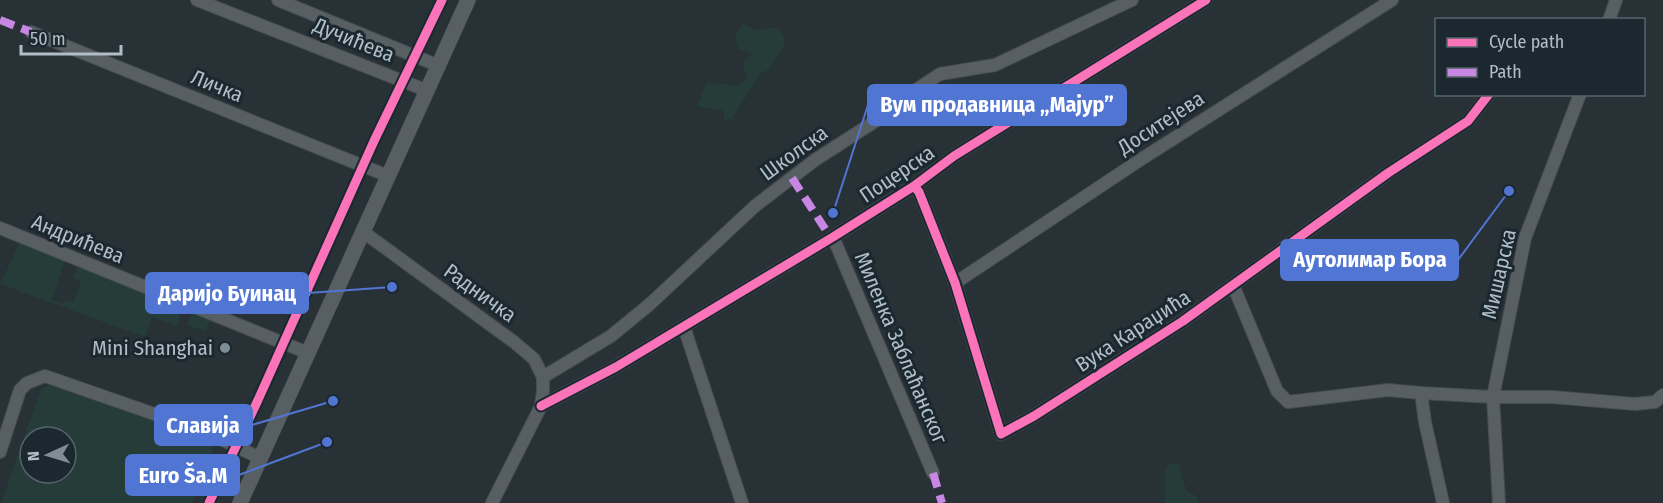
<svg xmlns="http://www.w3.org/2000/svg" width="1663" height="503" font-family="'Fira Sans Condensed',sans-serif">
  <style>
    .green { fill: #253c39; fill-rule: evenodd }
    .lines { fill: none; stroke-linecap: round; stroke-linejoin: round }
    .minor-casing { stroke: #464c50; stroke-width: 14 }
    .tertiary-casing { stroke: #464c50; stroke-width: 16 }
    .minor { stroke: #585f63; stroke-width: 12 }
    .tertiary { stroke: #585f63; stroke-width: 15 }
    .quiet { stroke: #c787e3; stroke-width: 8; stroke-dasharray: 15 8; stroke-linecap: butt }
    .cycleway-casing { stroke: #1b2830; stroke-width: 13 }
    .cycleway { stroke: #fb73b8; stroke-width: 9 }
    .poi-dot { fill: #818d94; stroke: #1b2830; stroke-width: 2 }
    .labels { text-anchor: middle; stroke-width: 6; stroke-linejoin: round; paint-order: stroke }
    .street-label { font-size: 21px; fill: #b1bec7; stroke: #1b2830 }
    .poi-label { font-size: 21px; fill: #b1bec7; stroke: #1b2830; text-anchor: end }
    .leader { fill: none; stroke: #5175d2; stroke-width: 2 }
    .callout-dot { fill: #5175d2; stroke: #1b2830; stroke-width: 2 }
    .callout { fill: #5175d2; stroke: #5175d2; stroke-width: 2 }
    .callout-label { font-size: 22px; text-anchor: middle; font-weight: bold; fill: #fff }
  </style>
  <rect width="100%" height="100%" fill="#283135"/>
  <!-- green -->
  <path class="green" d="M743 24 757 30 773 27 780 31 783 34 785 46 768 70 761 73 732 119 724 120V111C714 108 706 109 697 106L706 84 720 83 738 86 743 83 747 78C741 67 741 61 752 54L739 49C734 40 735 30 743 24Z
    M20 242 65 260 52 300 63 304 65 300 74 302 81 281 73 278 78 265 167 300 181 312 177 325 171 326V324L152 317 145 337 0 284Z
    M197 313 213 319V323L209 322 205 331 187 325 190 316Z
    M52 383 216 441 192 503H1L41 389ZM30 437H66V473H30Z
    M1178 462 1187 492 1197 496 1199 503H1165V469L1170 464Z"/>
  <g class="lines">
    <!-- minor casing -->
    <g class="minor-casing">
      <path id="minor" d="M197 0 428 91
        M278 0 439 66
        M1609 20 1616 0
        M31 32 388 176
        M1580 94 1525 238 1493 397H1552L1635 404 1655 402 1663 395
        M914 186 919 192 955 283 1001 434 1034 416 1183 321 1388 173 1468 121 1489 94
        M0 228 308 353
        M362 231 514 342 534 359 543 377V391L541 406 492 503
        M833 237 933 473
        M955 283 1143 158 1392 0
        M1233 285 1277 391 1288 402 1388 390 1421 393
        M684 327 742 503
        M543 377 611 336 650 304 755 206 815 160 894 109 914 91 940 74 995 65 1132 0
        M541 406 616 367 833 237 914 186 954 156 1206 0
        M0 452 20 390 27 383 45 376 206 432 260 458
        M1443 503 1425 422 1421 393 1493 397 1499 503"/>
    </g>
    <!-- tertiary casing -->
    <g class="tertiary-casing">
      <path id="tertiary" d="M240 503 468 0"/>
    </g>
    <!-- minor -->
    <use href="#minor" class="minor"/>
    <!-- tertiary -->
    <use href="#tertiary" class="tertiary"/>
    <!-- quiet -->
    <path class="quiet" d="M0 20 31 32
      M792 178 831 238
      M933 473 942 503"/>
    <!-- cycleway casing -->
    <g class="cycleway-casing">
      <path id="cycleway" d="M914 186 919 192 955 283 1001 434 1034 416 1183 321 1388 173 1468 121 1489 94
        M541 406 616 367 833 237 914 186 954 156 1206 0
        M209 503 258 400 374 141 442 0"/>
    </g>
    <!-- cycleway -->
    <use href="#cycleway" class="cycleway"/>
  </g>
  <!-- markers -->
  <circle class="poi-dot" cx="225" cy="348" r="6"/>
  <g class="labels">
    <!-- street labels -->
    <g class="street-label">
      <text transform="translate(354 40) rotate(22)" y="7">Дучићева</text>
      <text transform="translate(217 86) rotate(22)" y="7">Личка</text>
      <text transform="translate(1161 123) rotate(-33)" y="7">Доситејева</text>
      <text transform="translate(794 153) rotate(-36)" y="7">Школска</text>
      <text transform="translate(897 174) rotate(-34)" y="7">Поцерска</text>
      <text transform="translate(78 239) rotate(22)" y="7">Андрићева</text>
      <text transform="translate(1499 274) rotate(-77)" y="7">Мишарска</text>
      <text transform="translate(480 293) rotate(36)" y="7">Радничка</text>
      <text transform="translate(1133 331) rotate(-33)" y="7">Вука Караџића</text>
      <text transform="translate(901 348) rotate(67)" y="7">Миленка Заблаћанског</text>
    </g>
    <!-- poi labels -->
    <g class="poi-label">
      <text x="213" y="355">Mini Shanghai</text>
    </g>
  </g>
  <!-- callouts -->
  <path class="leader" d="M833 213L868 105M1509 191L1458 260M392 287L308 293M333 401L252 425M327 442L239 475"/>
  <g class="callout-dot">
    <circle cx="833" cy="213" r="6"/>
    <circle cx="1509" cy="191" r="6"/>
    <circle cx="392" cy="287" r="6"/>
    <circle cx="333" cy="401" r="6"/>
    <circle cx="327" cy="442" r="6"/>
  </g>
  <g class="callout">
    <rect x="868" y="85" width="258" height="40" rx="6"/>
    <rect x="1281" y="240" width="177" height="40" rx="6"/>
    <rect x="146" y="273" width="162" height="40" rx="6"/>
    <rect x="155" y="405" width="97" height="40" rx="6"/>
    <rect x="126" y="455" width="113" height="40" rx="6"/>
  </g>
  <g class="callout-label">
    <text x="997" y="112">Вум продавница „Мајур”</text>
    <text x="1370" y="267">Аутолимар Бора</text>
    <text x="227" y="301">Даријо Буинац</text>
    <text x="203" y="433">Славија</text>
    <text x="183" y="483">Euro Ša.M</text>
  </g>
  <!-- legend -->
  <rect x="1435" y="18" width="210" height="78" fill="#1b2830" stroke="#57646c" stroke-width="1.5"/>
  <rect x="1447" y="38" width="30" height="9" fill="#fb73b8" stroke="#57646c" stroke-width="1.5"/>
  <text x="1489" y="48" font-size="18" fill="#b1bec7">Cycle path</text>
  <rect x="1447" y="68" width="30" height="9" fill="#c787e3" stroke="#57646c" stroke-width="1.5"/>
  <text x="1489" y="78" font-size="18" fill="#b1bec7">Path</text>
  <!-- north arrow -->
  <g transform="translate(48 455) rotate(266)"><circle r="28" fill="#1b2830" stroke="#57646c" stroke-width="1.5"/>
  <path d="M0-4.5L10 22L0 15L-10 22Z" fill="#818d94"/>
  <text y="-9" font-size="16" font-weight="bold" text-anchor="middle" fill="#b1bec7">N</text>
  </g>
  <!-- scale -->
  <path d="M21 45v9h100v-9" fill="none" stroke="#b1bec7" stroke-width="3"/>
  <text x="30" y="45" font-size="18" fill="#b1bec7" stroke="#1b2830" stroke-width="4.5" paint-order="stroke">50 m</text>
</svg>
